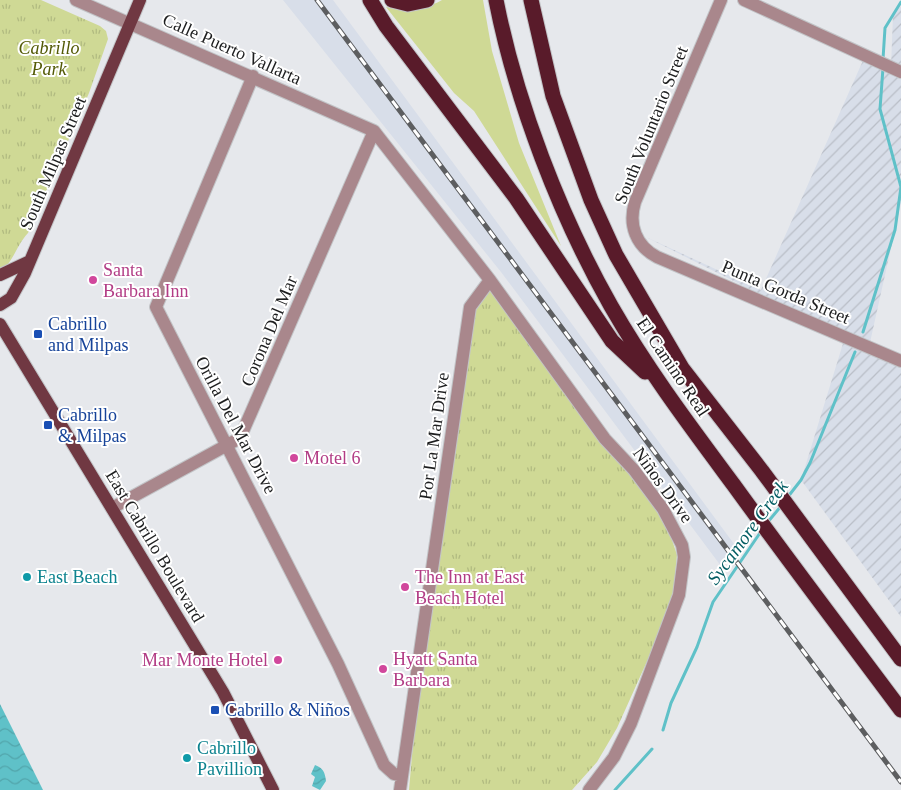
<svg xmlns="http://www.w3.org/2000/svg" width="901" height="790" font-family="Georgia,serif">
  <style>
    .built { fill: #d8dee9 }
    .industrial { fill: url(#industrial-furrows) }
    .green { fill: #cfd995 }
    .park { fill: url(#park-tufts) }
    .water { fill: url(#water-waves) }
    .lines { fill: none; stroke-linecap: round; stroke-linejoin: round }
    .stream { stroke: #5fc1c8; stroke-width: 3 }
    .minor-casing { stroke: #c2c4c7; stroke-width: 14 }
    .major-casing { stroke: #c2c4c7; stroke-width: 14 }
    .highway-casing { stroke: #c2c4c7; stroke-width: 17 }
    .minor { stroke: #a9878c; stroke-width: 12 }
    .major { stroke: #703842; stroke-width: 12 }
    .highway { stroke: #591b2a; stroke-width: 15 }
    .rail-casing { stroke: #5d5e60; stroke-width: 5 }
    .rail { stroke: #fff; stroke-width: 3; stroke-dasharray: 9; stroke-linecap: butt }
    .hotel-dot { fill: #d1479c; stroke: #fff; stroke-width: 2 }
    .transit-dot { fill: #1a4fb4; stroke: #fff; stroke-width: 2 }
    .culture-dot { fill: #0f9aa8; stroke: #fff; stroke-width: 2 }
    .labels { text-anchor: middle; stroke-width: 4; stroke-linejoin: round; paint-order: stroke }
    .park-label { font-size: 18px; font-style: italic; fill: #535a06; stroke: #fff }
    .street-label { font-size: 18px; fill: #1d1e1f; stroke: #fff }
    .hotel-label { font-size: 18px; fill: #b23c85; stroke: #fff; text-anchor: start }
    .transit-label { font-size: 18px; fill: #164399; stroke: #fff; text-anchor: start }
    .culture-label { font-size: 18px; fill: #0d838f; stroke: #fff; text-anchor: start }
    .water-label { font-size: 19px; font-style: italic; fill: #045e64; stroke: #fff }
  </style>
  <defs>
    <pattern id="industrial-furrows" width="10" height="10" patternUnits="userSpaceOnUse" patternTransform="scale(1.25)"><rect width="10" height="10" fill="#d8dee9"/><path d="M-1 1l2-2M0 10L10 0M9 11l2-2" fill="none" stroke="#b9bec7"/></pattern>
    <pattern id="park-tufts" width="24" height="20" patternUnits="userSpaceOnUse" patternTransform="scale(1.25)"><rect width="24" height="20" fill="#cfd995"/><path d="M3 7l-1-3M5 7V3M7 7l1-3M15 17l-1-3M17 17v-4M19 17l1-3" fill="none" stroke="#b1ba80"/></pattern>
    <pattern id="water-waves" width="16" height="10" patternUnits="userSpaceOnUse" patternTransform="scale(1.25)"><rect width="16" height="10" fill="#5fc1c8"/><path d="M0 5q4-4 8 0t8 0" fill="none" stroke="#52a5ab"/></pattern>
  </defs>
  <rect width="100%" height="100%" fill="#e6e8ec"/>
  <!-- built -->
  <path class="built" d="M283 0H333L737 548 721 566 501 272Z"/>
  <!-- industrial -->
  <path class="industrial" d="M901 6V203L869 347 901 361V617L801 480 845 337 646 237 761 290 865 56 891 67 893 15Z"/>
  <!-- green -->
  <path class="green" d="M442 0H483L492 51 519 143 561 246 474 111 454 93 386 7C408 11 422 11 442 0Z"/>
  <!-- park -->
  <path class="park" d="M0 0H41L100 26 106 31 108 39 89 93 28 233C16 246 14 261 0 272Z
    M490 280 667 525 677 555 673 594 653 648 617 728 597 762 572 790H409L420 664 470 307Z"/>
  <!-- water -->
  <path class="water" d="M0 704 43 790H0Z
    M315 765C323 768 325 772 326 781L320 790 312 786 315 777 311 774Z"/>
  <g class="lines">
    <!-- stream -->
    <path class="stream" d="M883 59 885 28 901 2
      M863 332 895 230 901 187 880 109 883 68
      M787 498 801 480 810 463 855 352
      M767 523 782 505
      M663 730 671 703 697 647 713 602 762 530
      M615 790 652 749"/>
    <!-- minor casing -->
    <g class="minor-casing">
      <path id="minor" d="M76 0 374 131 490 280 605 439 634 470 663 509 682 545 684 557 679 595 631 723 614 757 589 790
        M721 0 635 202C628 225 636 246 657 257L901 361
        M744 0 901 72
        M253 76 156 307 338 664 384 765 394 774 402 776
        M112 508 240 438 374 131
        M400 790 470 307 490 280"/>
    </g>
    <!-- major casing -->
    <g class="major-casing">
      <path id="major" d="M0 275 30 261
        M0 305 11 298 25 273 140 0
        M0 324 223 692 273 790"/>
    </g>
    <!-- highway casing -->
    <g class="highway-casing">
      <path id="highway" d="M370 0 386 26 516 198 612 341 645 372
        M392 0 408 4 427 0
        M496 0C516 102 560 216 611 306 647 369 690 426 733 484 788 560 845 635 901 710
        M531 0 553 96 591 200 616 255 682 368 762 471 901 659"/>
    </g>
    <!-- minor -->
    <use href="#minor" class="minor"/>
    <!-- major -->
    <use href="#major" class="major"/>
    <!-- highway -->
    <use href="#highway" class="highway"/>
    <!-- rail casing -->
    <g class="rail-casing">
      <path id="rail" d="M317 0 901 782"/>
    </g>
    <!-- rail -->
    <use href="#rail" class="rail"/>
  </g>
  <!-- markers -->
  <g class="hotel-dot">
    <circle cx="93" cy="280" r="5"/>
    <circle cx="294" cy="458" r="5"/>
    <circle cx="405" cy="587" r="5"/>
    <circle cx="278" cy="660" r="5"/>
    <circle cx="383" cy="669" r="5"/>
  </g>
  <g class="transit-dot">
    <rect x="33" y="329" width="10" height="10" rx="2.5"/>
    <rect x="43" y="420" width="10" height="10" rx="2.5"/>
    <rect x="210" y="705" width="10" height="10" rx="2.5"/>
  </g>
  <g class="culture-dot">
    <circle cx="27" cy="577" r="5"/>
    <circle cx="187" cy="758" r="5"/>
  </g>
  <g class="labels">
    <!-- park labels -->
    <g class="park-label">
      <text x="49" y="54">Cabrillo<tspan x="49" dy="21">Park</tspan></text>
    </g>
    <!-- street labels -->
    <g class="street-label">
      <text transform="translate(232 49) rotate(24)" y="6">Calle Puerto Vallarta</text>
      <text transform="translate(651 125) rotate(-68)" y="6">South Voluntario Street</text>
      <text transform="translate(53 163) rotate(-67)" y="6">South Milpas Street</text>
      <text transform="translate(786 292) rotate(23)" y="6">Punta Gorda Street</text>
      <text transform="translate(269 331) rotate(-67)" y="6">Corona Del Mar</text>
      <text transform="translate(673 367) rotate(56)" y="6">El Camino Real</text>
      <text transform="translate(236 425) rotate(62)" y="6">Orilla Del Mar Drive</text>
      <text transform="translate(434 436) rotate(-82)" y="6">Por La Mar Drive</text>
      <text transform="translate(663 485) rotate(54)" y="6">Niños Drive</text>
      <text transform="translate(155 546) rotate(59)" y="6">East Cabrillo Boulevard</text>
    </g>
    <!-- hotel labels -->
    <g class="hotel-label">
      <text x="103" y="276">Santa<tspan x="103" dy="21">Barbara Inn</tspan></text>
      <text x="304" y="464">Motel 6</text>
      <text x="415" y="583">The Inn at East<tspan x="415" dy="21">Beach Hotel</tspan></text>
      <text x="393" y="665">Hyatt Santa<tspan x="393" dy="21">Barbara</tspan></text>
      <text x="268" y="666" text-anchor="end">Mar Monte Hotel</text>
    </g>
    <!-- transit labels -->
    <g class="transit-label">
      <text x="48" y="330">Cabrillo<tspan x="48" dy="21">and Milpas</tspan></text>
      <text x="58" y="421">Cabrillo<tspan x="58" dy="21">&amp; Milpas</tspan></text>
      <text x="225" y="716">Cabrillo &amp; Niños</text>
    </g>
    <!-- culture labels -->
    <g class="culture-label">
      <text x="37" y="583">East Beach</text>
      <text x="197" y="754">Cabrillo<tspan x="197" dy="21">Pavillion</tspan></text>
    </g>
    <!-- water labels -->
    <g class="water-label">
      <text transform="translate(747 532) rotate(-54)" y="7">Sycamore Creek</text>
    </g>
  </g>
</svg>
